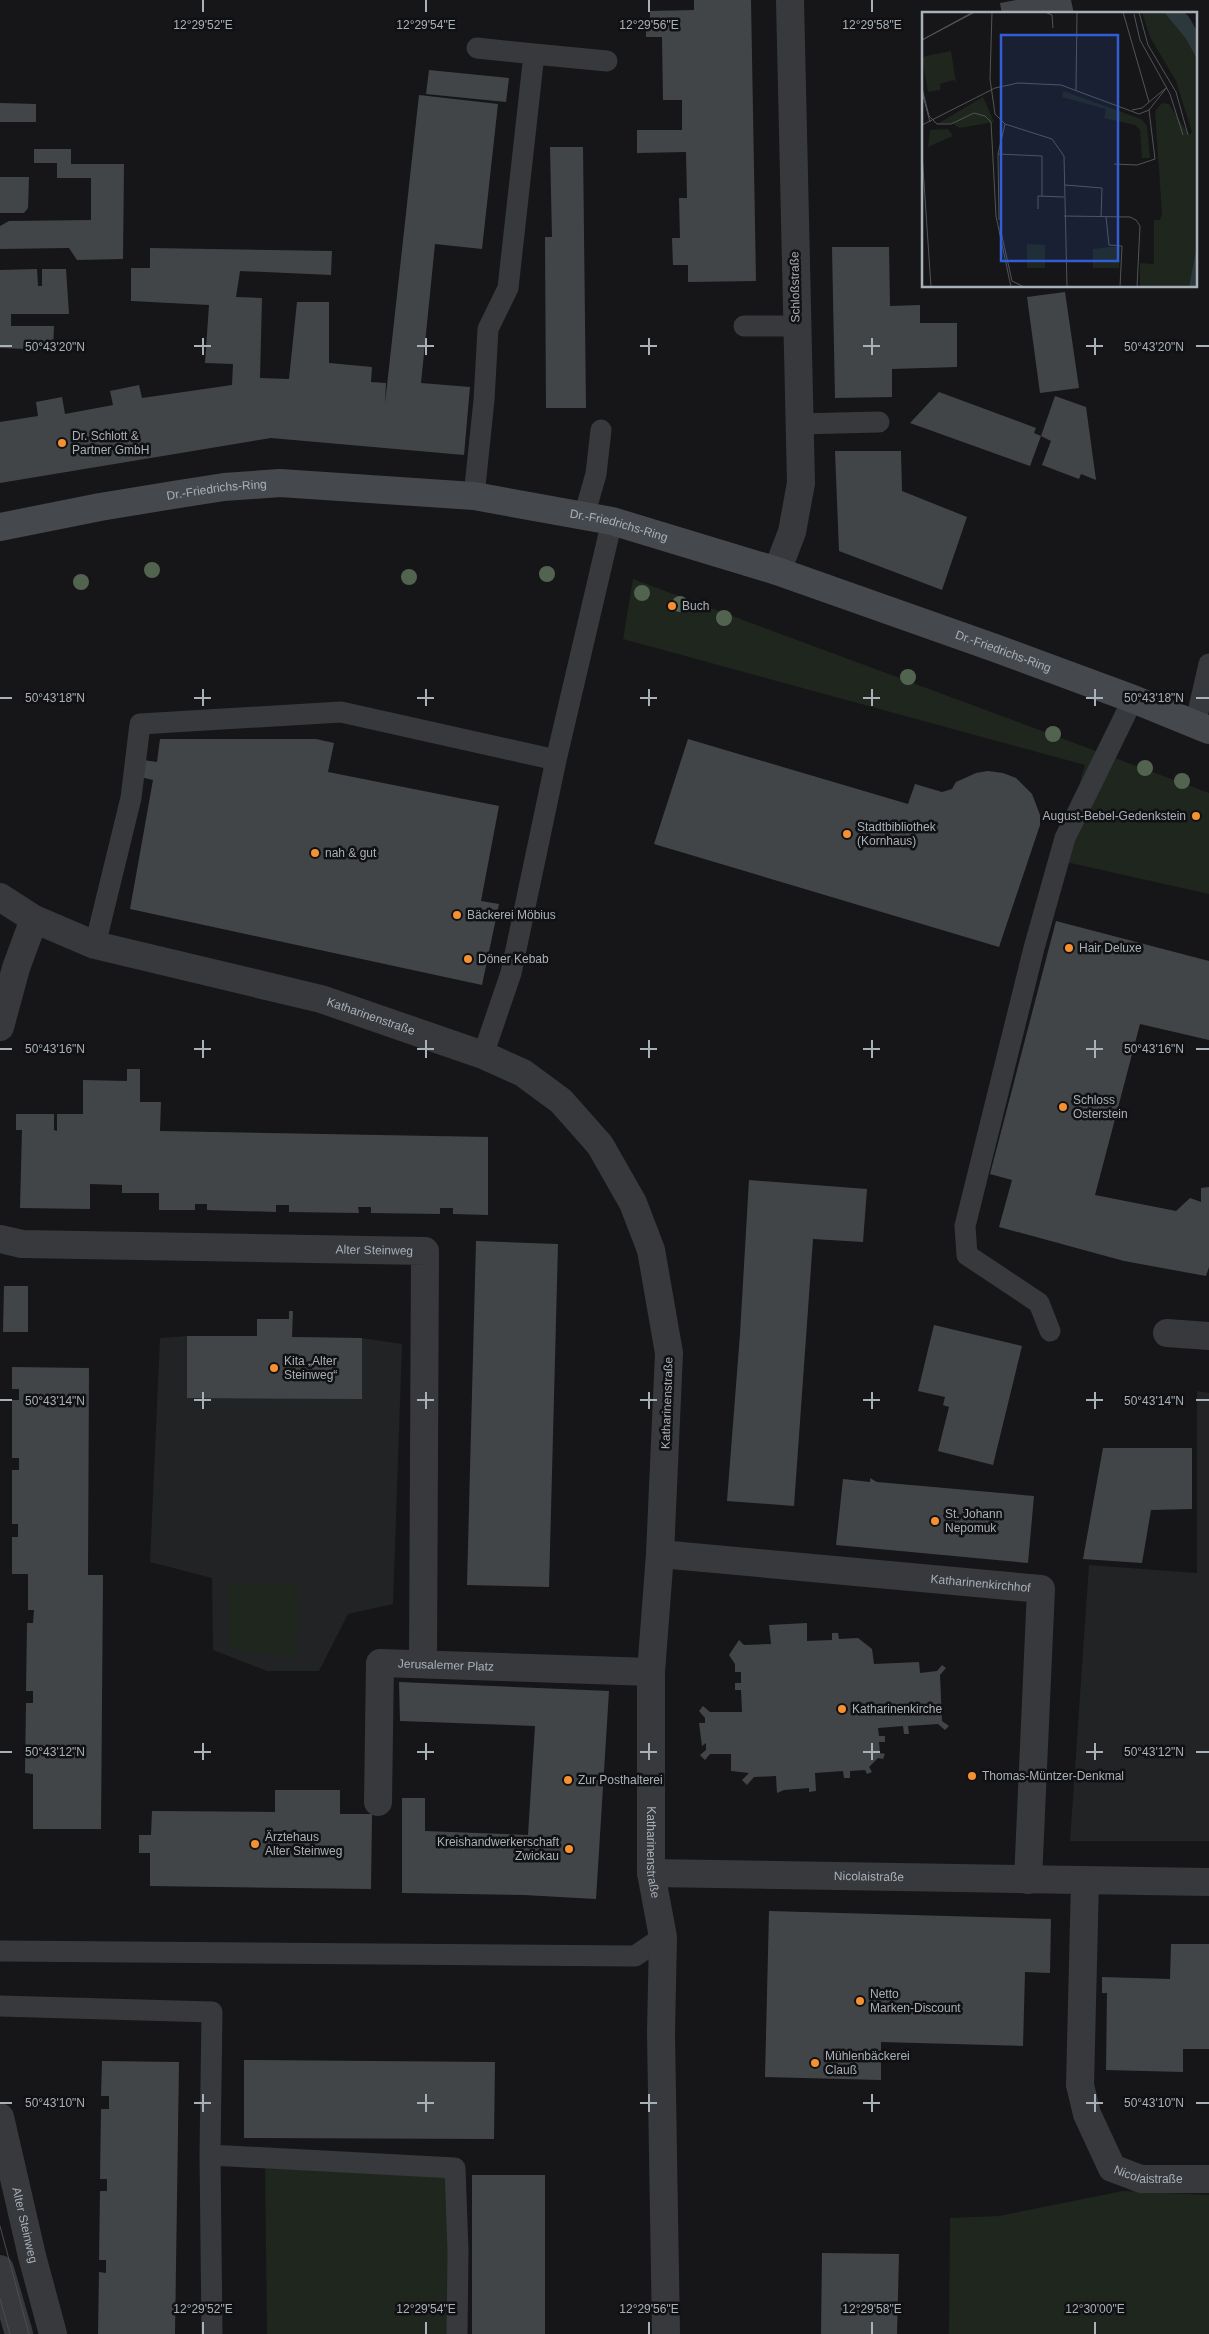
<svg xmlns="http://www.w3.org/2000/svg" width="1209" height="2334" font-family="Helvetica,sans-serif">
  <style>
    .built { fill: #222325 }
    .green { fill: #1e261e }
    .building { fill: #424548 }
    .lines { fill: none; stroke-linecap: round; stroke-linejoin: round }
    .lane { stroke: #37393d; stroke-width: 21 }
    .street { stroke: #37393d; stroke-width: 28 }
    .secondary { stroke: #45484d; stroke-width: 28 }
    .tram { stroke: #4a4d52; stroke-width: 1 }
    .tree { fill: #526450 }
    .ticks { fill: none; stroke: #a8b0b8; stroke-width: 2 }
    .poi-dot { fill: #f59131; stroke: #111113; stroke-width: 2 }
    .labels { text-anchor: middle; stroke-width: 5; stroke-linejoin: round; paint-order: stroke }
    .street-label { font-size: 12px; fill: #a8b0b8; stroke: #111113 }
    .poi-label { font-size: 12px; fill: #a8b0b8; stroke: #111113; text-anchor: start }
    .inset-road { fill: none; stroke: #505458; stroke-width: 1 }
    .view { fill: #325dd3; fill-opacity: 0.15; stroke: #325dd3; stroke-width: 2.5 }
    .inset-edge { fill: none; stroke: #a8b0b8; stroke-width: 2.5 }
    .ticks-label { font-size: 12px; text-anchor: middle; fill: #a8b0b8; stroke: #111113; stroke-width: 5; stroke-linejoin: round; paint-order: stroke }
  </style>
  <rect width="100%" height="100%" fill="#161618"/>
  <!-- built -->
  <path class="built" d="M187 1336 362 1338 402 1344 393 1604 348 1614 319 1671H267L213 1650 212 1578 150 1562 160 1338Z
    M1197 1391 1209 1393V1841H1070L1089 1565 1197 1573Z"/>
  <!-- green -->
  <path class="green" d="M633 579 1209 793V894L1057 860 1085 765 623 639Z
    M227 1585H298L297 1658 230 1649Z
    M265 2163 448 2173 450 2334H267Z
    M1123 2191 1209 2195V2334H949L950 2218 999 2216Z"/>
  <!-- building -->
  <path class="building" d="M694 0H751L756 281 688 282V265H673L672 238H680L679 198H687L686 152 637 153V130H682V100H663L662 37H646V25H650V11L694 10Z
    M1016 0H1071L1074 14H1002L1000 3Z
    M429 70 509 78 506 102 426 94Z
    M419 95 498 104 482 249 435 244 421 383 470 387 464 455 271 438 0 483V422L38 416 36 402 62 397 65 414 113 405 110 391 139 385 142 398 232 385 233 364 205 363 209 305 131 301V268H150V248L332 251 331 275 240 271 236 297 262 298 260 378 289 379 297 302H329V363L372 367 371 382 386 383 385 404Z
    M0 103 36 104V122H0Z
    M550 147H583L586 408H546L545 237H552Z
    M34 149H71V164H124L123 259 77 260 69 248 0 249V226L9 221 91 220V178H57V163H34Z
    M0 177H29L28 208 24 213H0Z
    M832 247H889L890 306 920 305V323H957V367L892 369V397L835 398Z
    M37 269 38 286H42V269H66L69 314H11V326H54L53 350 0 348V270Z
    M1065 292 1079 388 1040 393 1027 297Z
    M939 392 1036 428 1034 433 1041 436 1055 396 1086 407 1096 480 1081 474 1079 479 1042 465 1051 441 1041 436 1030 466 910 423Z
    M835 451H901L902 491 967 517 942 590 839 551Z
    M160 739H316L334 743 328 772 499 806 481 901 499 904 482 985 130 909 153 780 140 777 143 760 157 762Z
    M688 739 908 804 915 784 942 792 952 789 956 782 976 773 988 771 1003 773 1016 778 1032 794 1040 815V825L999 947 654 844Z
    M1056 921 1209 961V1040L1140 1024 1095 1195 1176 1211 1190 1198 1201 1202V1188L1209 1187V1267L1206 1276 1124 1261 999 1227 1012 1180 990 1174Z
    M127 1069H140V1102H161L160 1131 488 1137V1215L453 1214V1208H440V1214L371 1213V1207H358L359 1213 289 1212V1205H276V1212L207 1210V1204H195V1210H159V1193H122V1185L90 1184V1209L20 1208 22 1130H16V1114H54V1130L57 1131V1114H83V1080L127 1081Z
    M749 1180 867 1189 863 1242 813 1239 794 1506 727 1501 740 1334Z
    M476 1241 558 1244 549 1587 467 1585Z
    M4 1286H28V1332H3Z
    M289 1311H293L292 1337 362 1338V1399L187 1398V1336H257V1319H289Z
    M934 1325 1022 1346 993 1465 938 1451 949 1407 943 1405 945 1397 918 1391Z
    M12 1367 89 1368 88 1575H103L101 1829H33V1774L25 1773 26 1703H33V1691H26L27 1623H33L34 1610H28V1574H12V1537H18V1524H12V1470H19V1458H12V1400H19V1389H12Z
    M1103 1448H1192V1509L1151 1510 1142 1563 1083 1559Z
    M870 1478 877 1482 1034 1496 1028 1563 836 1545 843 1479 870 1482Z
    M807 1623V1641L832 1640V1633H838L839 1639 858 1638 872 1649 874 1664 919 1662 920 1673 937 1671 942 1665 946 1668 940 1675 942 1721 949 1726 945 1730 938 1724 908 1726 909 1734H904L903 1726 878 1728 879 1736H885V1742H879L880 1753 885 1754 883 1759 878 1758 869 1767 872 1772 867 1774 865 1770 850 1771V1778H844L843 1771 815 1773 816 1791 809 1792V1788L784 1790 777 1793 776 1776 754 1777 747 1785 742 1780 749 1773 731 1771V1754H710L705 1760 700 1755 706 1750V1743L702 1746 699 1723H705V1718L699 1711 703 1706 710 1712H742L741 1690H735V1683H741V1672H735V1664L729 1655 739 1640 744 1645 771 1644 769 1625Z
    M399 1682 609 1691 596 1899 524 1895 402 1893V1798H425V1831L528 1835 535 1726 400 1721Z
    M275 1790H340V1814H372L371 1889 150 1886V1853H139V1835H151L152 1811 275 1812Z
    M769 1911 1051 1919 1050 1973 1025 1972 1023 2046 881 2042V2080L765 2077Z
    M1171 1944H1209V2049H1183V2072L1106 2070 1107 1993H1102V1977L1170 1979Z
    M244 2060 495 2062 494 2139 244 2138Z
    M102 2061 179 2062 175 2334H98L99 2272 106 2273V2260H99L100 2191H107V2179H100L101 2109H109V2096H101Z
    M472 2175H545V2334H472Z
    M822 2253 899 2254 897 2334H821Z"/>
  <g class="lines">
    <!-- lane -->
    <path class="lane" d="M477 48 534 54
      M744 326H796
      M798 424 879 422
      M474 496 484 400 488 329 508 288 534 54 607 61
      M584 516 596 474 601 430
      M1195 725 1209 664
      M95 945 131 798 140 724 341 712 556 760
      M483 1055 511 973 556 760 612 521
      M1050 1331 1039 1303 967 1255 965 1226 1034 948 1065 838 1133 699
      M0 1951 635 1956 663 1937
      M0 2006 212 2012 210 2155 212 2334
      M210 2155 455 2168 458 2251 457 2334"/>
    <!-- street -->
    <g class="street">
      <path d="M777 571 792 532 801 483 790 0"/>
      <path id="s1" d="M0 897 34 919 95 945 321 999 483 1055 523 1073 561 1101 600 1145 633 1203 651 1250 669 1353 660 1554 651 1672V1873L663 1937 661 2033 666 2334"/>
      <path d="M0 1027 16 968 34 919"/>
      <path id="s2" d="M0 1239 22 1244 425 1251 423 1664"/>
      <path d="M1167 1333 1209 1336"/>
      <path id="s3" d="M660 1554 1041 1589 1028 1880"/>
      <path id="s4" d="M378 1802 380 1663 651 1672"/>
      <path id="s5" d="M651 1873 1209 1882"/>
      <path id="s6" d="M1085 1881 1080 2085 1087 2114 1112 2168 1141 2179H1209"/>
      <path id="s7" d="M0 2117 32 2256 53 2334"/>
      <path d="M0 2269 19 2334"/>
    </g>
    <!-- secondary -->
    <path class="secondary" id="s8" d="M0 527 100 507 173 495 224 487 280 483 474 496 612 521 777 571 995 648 1133 699 1209 730"/>
    <!-- tram -->
    <path class="tram" d="M0 2226 29 2334
      M0 2299 10 2334"/>
  </g>
  <!-- trees -->
  <g class="tree">
    <circle cx="152" cy="570" r="8"/>
    <circle cx="547" cy="574" r="8"/>
    <circle cx="409" cy="577" r="8"/>
    <circle cx="81" cy="582" r="8"/>
    <circle cx="642" cy="593" r="8"/>
    <circle cx="680" cy="604" r="8"/>
    <circle cx="724" cy="618" r="8"/>
    <circle cx="908" cy="677" r="8"/>
    <circle cx="1053" cy="734" r="8"/>
    <circle cx="1145" cy="768" r="8"/>
    <circle cx="1182" cy="781" r="8"/>
  </g>
  <!-- ticks -->
  <path class="ticks" d="M203 0V12M426 0V12M649 0V12M872 0V12M203 338V355M426 338V355M649 338V355M872 338V355M1095 338V355M0 346H12M194 346H211M417 346H434M640 346H657M863 346H880M1086 346H1103M1196 346H1209M203 689V706M426 689V706M649 689V706M872 689V706M1095 689V706M0 698H12M194 698H211M417 698H434M640 698H657M863 698H880M1086 698H1103M1196 698H1209M203 1040V1058M426 1040V1058M649 1040V1058M872 1040V1058M1095 1040V1058M0 1049H12M194 1049H211M417 1049H434M640 1049H657M863 1049H880M1086 1049H1103M1196 1049H1209M203 1392V1409M426 1392V1409M649 1392V1409M872 1392V1409M1095 1392V1409M0 1400H12M194 1400H211M417 1400H434M640 1400H657M863 1400H880M1086 1400H1103M1196 1400H1209M203 1743V1760M426 1743V1760M649 1743V1760M872 1743V1760M1095 1743V1760M0 1752H12M194 1752H211M417 1752H434M640 1752H657M863 1752H880M1086 1752H1103M1196 1752H1209M203 2094V2112M426 2094V2112M649 2094V2112M872 2094V2112M1095 2094V2112M0 2103H12M194 2103H211M417 2103H434M640 2103H657M863 2103H880M1086 2103H1103M1196 2103H1209M203 2322V2334M426 2322V2334M649 2322V2334M872 2322V2334M1095 2322V2334"/>
  <!-- markers -->
  <g class="poi-dot">
    <circle cx="62" cy="443" r="5"/>
    <circle cx="672" cy="606" r="5"/>
    <circle cx="1196" cy="816" r="5"/>
    <circle cx="847" cy="834" r="5"/>
    <circle cx="315" cy="853" r="5"/>
    <circle cx="457" cy="915" r="5"/>
    <circle cx="1069" cy="948" r="5"/>
    <circle cx="468" cy="959" r="5"/>
    <circle cx="1063" cy="1107" r="5"/>
    <circle cx="274" cy="1368" r="5"/>
    <circle cx="935" cy="1521" r="5"/>
    <circle cx="842" cy="1709" r="5"/>
    <circle cx="972" cy="1776" r="5"/>
    <circle cx="568" cy="1780" r="5"/>
    <circle cx="255" cy="1844" r="5"/>
    <circle cx="569" cy="1849" r="5"/>
    <circle cx="860" cy="2001" r="5"/>
    <circle cx="815" cy="2063" r="5"/>
  </g>
  <g class="labels">
    <!-- street labels -->
    <g class="street-label">
      <text transform="translate(795 287) rotate(-91)" y="4">Schloßstraße</text>
      <text dy="4" stroke="none"><textPath href="#s8" startOffset="220">Dr.-Friedrichs-Ring</textPath></text>
      <text dy="4" stroke="none"><textPath href="#s8" startOffset="626">Dr.-Friedrichs-Ring</textPath></text>
      <text dy="4" stroke="none"><textPath href="#s8" startOffset="1031">Dr.-Friedrichs-Ring</textPath></text>
      <text dy="4" stroke="none"><textPath href="#s1" startOffset="392">Katharinenstraße</textPath></text>
      <text dy="4" stroke="none"><textPath href="#s2" startOffset="375">Alter Steinweg</textPath></text>
      <text transform="translate(667 1403) rotate(-88)" y="4">Katharinenstraße</text>
      <text dy="4" stroke="none"><textPath href="#s3" startOffset="322">Katharinenkirchhof</textPath></text>
      <text dy="4" stroke="none"><textPath href="#s4" startOffset="205">Jerusalemer Platz</textPath></text>
      <text dy="4" stroke="none"><textPath href="#s1" startOffset="1382">Katharinenstraße</textPath></text>
      <text dy="4" stroke="none"><textPath href="#s5" startOffset="218">Nicolaistraße</textPath></text>
      <text dy="4" stroke="none"><textPath href="#s6" startOffset="331">Nicolaistraße</textPath></text>
      <text dy="4" stroke="none"><textPath href="#s7" startOffset="111">Alter Steinweg</textPath></text>
    </g>
    <!-- poi labels -->
    <g class="poi-label">
      <text x="72" y="440">Dr. Schlott &amp;<tspan x="72" dy="14">Partner GmbH</tspan></text>
      <text x="682" y="610">Buch</text>
      <text x="1186" y="820" text-anchor="end">August-Bebel-Gedenkstein</text>
      <text x="857" y="831">Stadtbibliothek<tspan x="857" dy="14">(Kornhaus)</tspan></text>
      <text x="325" y="857">nah &amp; gut</text>
      <text x="467" y="919">Bäckerei Möbius</text>
      <text x="1079" y="952">Hair Deluxe</text>
      <text x="478" y="963">Döner Kebab</text>
      <text x="1073" y="1104">Schloss<tspan x="1073" dy="14">Osterstein</tspan></text>
      <text x="284" y="1365">Kita „Alter<tspan x="284" dy="14">Steinweg“</tspan></text>
      <text x="945" y="1518">St. Johann<tspan x="945" dy="14">Nepomuk</tspan></text>
      <text x="852" y="1713">Katharinenkirche</text>
      <text x="982" y="1780">Thomas-Müntzer-Denkmal</text>
      <text x="578" y="1784">Zur Posthalterei</text>
      <text x="265" y="1841">Ärztehaus<tspan x="265" dy="14">Alter Steinweg</tspan></text>
      <text x="559" y="1846" text-anchor="end">Kreishandwerkerschaft<tspan x="559" dy="14">Zwickau</tspan></text>
      <text x="870" y="1998">Netto<tspan x="870" dy="14">Marken-Discount</tspan></text>
      <text x="825" y="2060">Mühlenbäckerei<tspan x="825" dy="14">Clauß</tspan></text>
    </g>
  </g>
  <!-- overview -->
  <g transform="translate(922 12)">
    <rect width="275" height="275" fill="#161618"/>
    <path d="M220 0H242L264 27 275 47V231L267 275H218V251L232 252V208H238L240 202 233 99 240 91 247 92 267 123 270 120 254 69 228 25ZM29 39 34 71 32 68 18 72V78L6 80 0 45ZM141 79 219 107 225 114 228 146H220L218 118 213 113 182 106 184 97 140 85ZM61 85 72 110 37 116 30 111H17ZM26 117 31 124 6 135 8 118ZM105 232 123 233V256H105ZM188 235H198L197 256H171V237Z" fill="#1e261e"/>
    <path d="M242 0H262L267 5 275 19V47L264 27ZM275 232V275H267Z" fill="#2c383c"/>
    <path class="inset-road" d="M70 0 68 67 73 102 83 112 130 127 142 144 145 275M123 0 130 3 131 16M201 0 227 90M217 0 226 33 254 80 266 123M212 2 218 28 248 82 261 123M0 28 51 0M0 28 53 0M0 76 7 104 15 112H29L52 101 63 104 69 110 74 204 89 275M154 78 155 0M0 80 8 110M210 98 220 96 244 76M0 113 73 76 96 71 139 73 217 102 227 98 245 75M0 141 9 275M76 142 120 144V184M192 152 215 153 233 147 227 98M143 173 180 176 179 205M116 197V184L142 185M142 204 208 205 214 208 218 214 215 275M184 205 187 233 200 234 198 275M77 208 76 142 83 112M78 215 90 269 102 275"/>
    <path class="view" d="M79 23H196V249H79Z"/>
    <rect width="275" height="275" class="inset-edge"/>
  </g>
  <g class="ticks-label">
    <text x="203" y="29">12°29'52"E</text>
    <text x="426" y="29">12°29'54"E</text>
    <text x="649" y="29">12°29'56"E</text>
    <text x="872" y="29">12°29'58"E</text>
    <text x="55" y="351">50°43'20"N</text>
    <text x="1154" y="351">50°43'20"N</text>
    <text x="55" y="702">50°43'18"N</text>
    <text x="1154" y="702">50°43'18"N</text>
    <text x="55" y="1053">50°43'16"N</text>
    <text x="1154" y="1053">50°43'16"N</text>
    <text x="55" y="1405">50°43'14"N</text>
    <text x="1154" y="1405">50°43'14"N</text>
    <text x="55" y="1756">50°43'12"N</text>
    <text x="1154" y="1756">50°43'12"N</text>
    <text x="55" y="2107">50°43'10"N</text>
    <text x="1154" y="2107">50°43'10"N</text>
    <text x="203" y="2313">12°29'52"E</text>
    <text x="426" y="2313">12°29'54"E</text>
    <text x="649" y="2313">12°29'56"E</text>
    <text x="872" y="2313">12°29'58"E</text>
    <text x="1095" y="2313">12°30'00"E</text>
  </g>
</svg>
